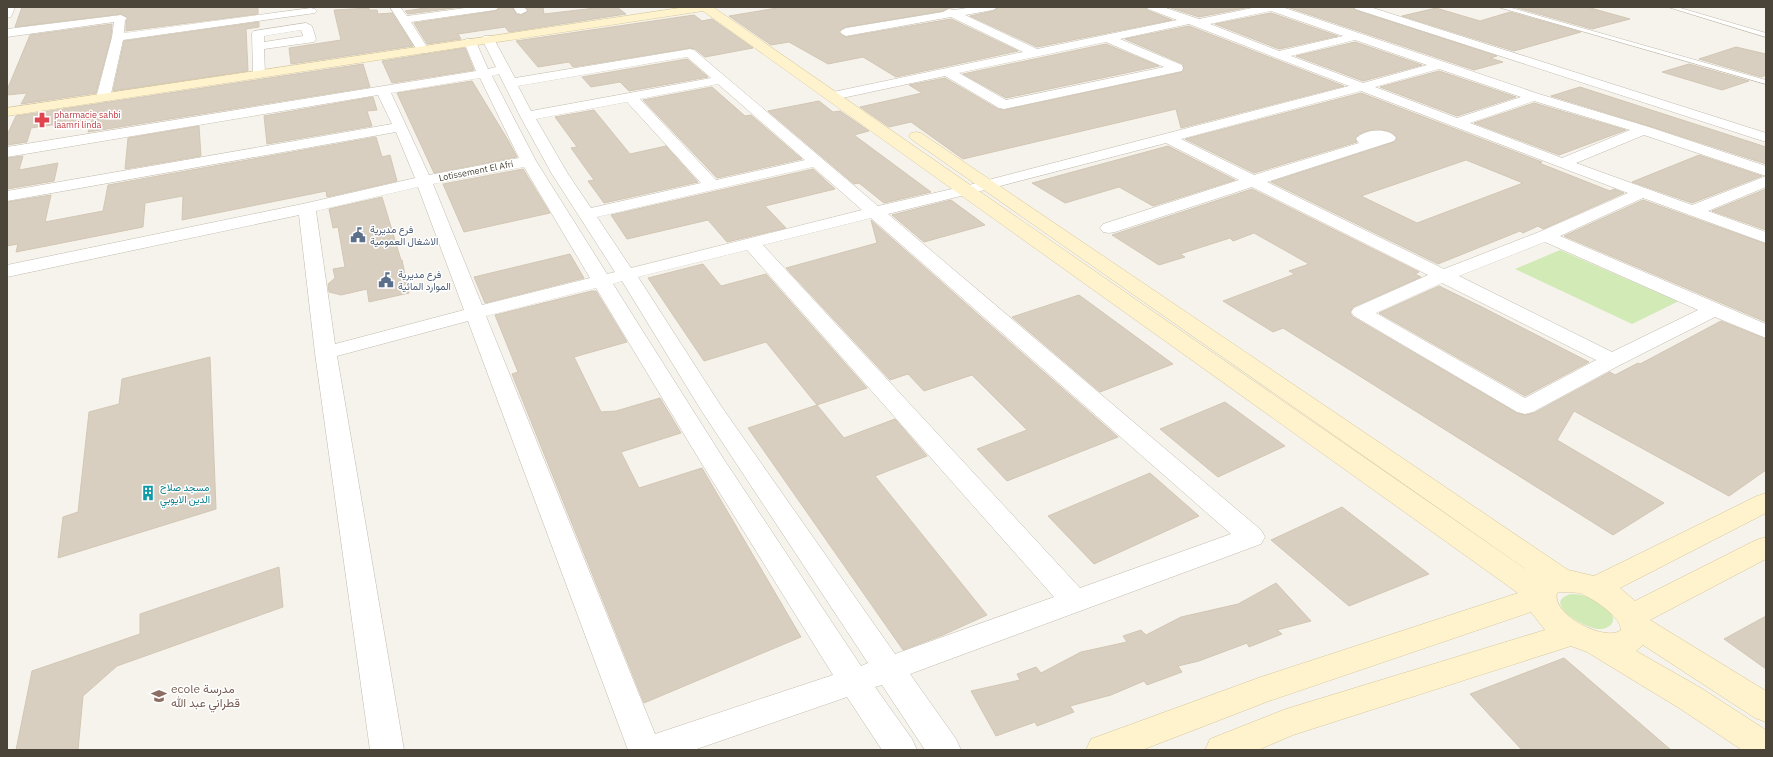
<svg xmlns="http://www.w3.org/2000/svg" width="1773" height="757" font-family="'IBM Plex Sans',Vazirmatn,sans-serif">
  <style>
    .green { fill: #d2eab5 }
    .building { fill: #d8cfc1; stroke: #d3c7b4; fill-rule: evenodd }
    .lines { fill: none; stroke-linecap: round; stroke-linejoin: round }
    .service-casing { stroke: #c2bbae; stroke-width: 1 }
    .minor-casing { stroke: #c2bbae; stroke-width: 1 }
    .tertiary-casing { stroke: #c2bbae; stroke-width: 1 }
    .secondary-casing { stroke: #d6c79b; stroke-width: 1 }
    .service { fill: #fff; fill-rule: evenodd }
    .minor { fill: #fff; fill-rule: evenodd }
    .tertiary { fill: #fff; fill-rule: evenodd }
    .secondary { fill: #fff3cd; fill-rule: evenodd }
    .labels { text-anchor: middle; stroke-width: 3; stroke-linejoin: round; paint-order: stroke }
    .far-health-label { font-size: 9px; fill: #be3a42; stroke: #fff; text-anchor: start }
    .far-street-label { font-size: 9px; fill: #4b4439; stroke: #fff }
    .service-label { font-size: 10px; fill: #4e5e75; stroke: #fff; text-anchor: start }
    .culture-label { font-size: 10px; fill: #0d838f; stroke: #fff; text-anchor: start }
    .near-education-label { font-size: 12px; fill: #785e54; stroke: #fff; text-anchor: start }
  </style>
  <rect width="100%" height="100%" fill="#f6f3ec"/>
  <!-- green -->
  <path class="green" d="M1560 250 1677 301V302L1632 324 1515 269Z
    M1571 594C1584 594 1601 600 1610 611 1618 622 1609 630 1597 629 1582 627 1541 602 1571 594Z"/>
  <!-- building -->
  <path class="building" d="M22 7H258V14L126 31V21L128 18 121 14 15 27Z
    M432 7H461L408 14 405 11Z
    M501 7H512L516 14 521 15 528 11 526 7H543L544 14 604 7H617L626 14 509 32 505 27 458 34 461 39 427 44 414 23 495 11Z
    M783 7H963L948 8 943 11 846 27 838 32 846 37 951 19 1018 51 896 77 863 57 828 64 789 42 771 45 729 16Z
    M999 7H1146L1147 10 1172 20 1037 47 970 16 993 11Z
    M1168 7H1250L1199 17Z
    M1287 7H1353L1355 10 1497 56 1490 58 1503 62 1474 70Z
    M1514 7H1587L1630 19 1592 29Z
    M369 8V10H377L378 14 392 13 413 46 291 64 289 48 341 40 334 10Z
    M1436 8 1480 21 1510 12 1581 32 1514 51 1402 16Z
    M1271 13 1338 36 1279 49 1215 24Z
    M694 15 702 21 712 19 753 48 705 57 695 49 690 48 573 67 569 62 538 67 516 41Z
    M259 22V27L246 29 248 71 113 91 124 41Z
    M112 24 111 37 96 93 21 104 27 93 7 95V90L30 35Z
    M1189 26 1344 86 1181 128 1176 109 963 159 911 122 889 127 860 107 922 93 909 85 945 78 998 109 1004 110 1182 72 1184 68 1183 64 1125 39Z
    M1355 42 1422 65 1363 81 1296 56Z
    M1106 44 1159 66 1006 98 963 74Z
    M1736 47 1766 54V75L1761 77 1699 59Z
    M465 48 474 70 392 83 382 61Z
    M687 59 708 77 629 91 620 82 591 87 582 77Z
    M363 64 370 87 88 132 92 119 31 128 27 142 7 145V135L16 116Z
    M1689 64 1749 81 1722 90 1662 72Z
    M1439 71 1516 97 1457 116 1380 87Z
    M472 81 508 140 517 157 434 173 397 93Z
    M712 87 745 116 751 115 802 159 717 178 643 100Z
    M1580 87 1766 147V164L1649 126 1551 96Z
    M1361 93 1542 162 1539 163 1610 191 1614 189 1624 193 1543 229 1538 226 1523 233 1520 231 1438 264 1271 182 1394 142 1397 137 1388 131 1376 129 1364 132 1355 138 1357 142 1254 173 1185 139ZM1466 160 1523 183 1417 223 1361 196Z
    M373 97 377 110 367 111 372 126 267 144 264 116Z
    M819 101 833 112 840 111 869 131 854 135 931 192 884 203 859 183 854 184 768 111Z
    M1534 103 1626 130 1559 155 1474 123Z
    M594 110 630 154 666 146 698 182 604 203 588 181 594 180 571 148 577 147 555 117Z
    M199 126 201 156 125 169 128 138Z
    M376 137 382 157 390 155 397 181 327 197 326 191 182 220 183 196 145 203 143 227 16 252 18 244 7 246V202L51 195 45 222 103 211 108 185Z
    M1168 146 1235 180 1153 206 1119 187 1065 203 1032 183Z
    M1699 155 1762 176 1692 203 1632 182Z
    M23 156 19 170 58 163 54 181 7 189V158Z
    M523 169 550 213 464 232 443 184Z
    M813 169 835 189 765 206 786 228 727 242 708 220 627 239 611 215Z
    M1252 189 1419 272 1415 274 1421 277 1353 307 1350 313 1353 317 1517 413 1525 415 1534 413 1610 372 1615 375 1638 363 1640 364 1721 321 1766 339V470L1729 496 1574 411 1557 440 1664 503 1613 535 1283 328 1273 332 1223 301 1295 274 1289 271 1309 264 1254 233 1233 241 1230 238 1180 254 1185 257 1159 265 1112 235Z
    M1766 189V230L1712 211Z
    M382 197 401 260H402L409 293 369 302 367 289 341 295 329 292 328 284 335 278 333 269 345 267 338 227 333 228 329 209Z
    M951 200 985 225 924 242 892 215Z
    M1643 200 1766 244V322L1564 236Z
    M871 220 989 324 1118 437 1007 481 977 449 1027 430 972 375 924 391 908 374 890 380 786 268 877 243Z
    M570 254 584 278 485 303 474 277Z
    M703 264 721 286 766 274 867 388 817 405 766 342 704 361 648 278Z
    M1439 286 1482 307 1589 362 1525 396 1379 313Z
    M592 291H596L627 342 574 357 601 412 616 411 660 398 681 433 621 452 639 488 702 468 801 637 644 703 512 374 518 372 495 315Z
    M1079 295 1124 328 1173 364 1100 392 1012 317Z
    M210 357 216 509 58 558 63 517 78 512 89 412 119 404 122 379Z
    M1225 402 1285 446 1218 477 1160 429Z
    M817 405 844 438 895 419 927 456 875 476 987 615 943 635 903 650 748 428Z
    M1150 473 1199 516 1094 564 1048 516Z
    M1342 507 1429 574 1349 606 1271 540Z
    M279 567 283 607 117 666 83 696 78 750H16L32 671 140 634V614Z
    M1276 583 1311 621 1277 630 1282 634 1249 647 1247 643 1199 661 1178 666 1182 672 1147 685 1144 681 1111 695 1070 706 1074 712 1037 726 1035 722 996 736 971 691 1020 680 1017 674 1036 667 1041 673 1081 652 1127 642 1123 636 1141 630 1146 635 1181 617 1238 604Z
    M1766 616V669L1724 639Z
    M1564 658 1671 750H1522L1470 694Z"/>
  <g class="lines">
    <!-- service casing -->
    <g class="service-casing">
      <path id="service" d="M1498 7H1508L1766 80V84Z
        M1668 7H1677L1766 33V37Z"/>
    </g>
    <!-- minor casing -->
    <g class="minor-casing">
      <path id="minor" d="M7 7H15L11 17 7 18Z
        M390 7H400L407 16 472 7H500L495 10 411 22 429 50 427 53H419Z
        M513 7H524L527 11 521 14 517 13Z
        M973 7H998L993 10 965 15 1037 49 1177 20 1148 9 1147 7H1163L1199 19 1257 7H1282L1539 94 1649 127 1766 166V176L1644 135 1576 163 1692 205 1766 176V187L1708 211 1766 232V243L1643 198 1560 236 1766 324V338L1715 317 1620 365 1533 412 1525 414 1517 412 1354 316 1351 312 1354 308 1428 275 1252 187 1115 232 1109 233 1103 232 1100 228 1103 224 1239 180 1166 143 973 193 888 214 1261 530 1265 537 1261 544 910 674 956 739 961 750H925L882 685 875 687 912 739 917 750H882L847 697 694 750H628L468 321 337 356 404 750H370L315 353 299 215 7 277V265L307 203 415 178 396 132 7 201V191L392 124 378 95 7 157V147L476 71 464 42 466 39H474L476 42 488 69 496 67 482 39 484 36H492L494 39 515 78 690 49 694 50 878 206 965 186 1349 86 1189 24 1120 39 1182 65 1183 68 1182 71 1004 109 999 108 945 76 833 100 828 99 826 96 828 93 833 92 1023 52 951 17 846 36 842 34 840 32 842 30 846 28 943 12 949 9 954 10ZM1271 11 1343 36 1279 51 1210 24ZM1355 40 1427 65 1363 83 1291 56ZM1106 42 1164 67 1006 100 959 73ZM687 57 711 78 531 111 518 86ZM1439 69 1521 97 1457 118 1375 87ZM499 74 520 116 552 174 615 272 607 274 536 161 492 76ZM480 78 519 158 429 175 391 93ZM718 84 805 160 716 180 640 99ZM1361 91 1628 193 1539 232 1444 269 1267 182 1394 141 1396 138C1389 127 1363 129 1356 139L1359 143 1254 175 1181 139ZM1534 101 1630 130 1562 158 1470 123ZM627 102 701 183 591 208 568 174 536 119ZM524 167 590 278 482 305 433 184ZM813 167 862 210 631 268 597 217ZM418 187 464 310 335 344 316 211ZM871 218 1231 534 1080 588 763 245ZM1545 242 1698 310 1612 352 1459 276ZM747 250 1054 597 895 654 721 406 638 277ZM622 281 701 410 868 663 861 666 723 458 613 284ZM1442 283 1596 360 1525 398 1376 313ZM596 288 702 464 833 675 655 734 486 316Z
        M311 8 315 9 317 11 315 13 123 40 110 98 108 101H98L96 98 112 37 114 22 7 37V29L121 15 127 18 125 20 124 33Z
        M306 23 312 26 316 39 314 42 264 49 265 74 264 77H254L253 74 252 33 254 31ZM301 30 303 36 264 42V36Z"/>
    </g>
    <!-- tertiary casing -->
    <g class="tertiary-casing">
      <path id="tertiary" d="M1354 7H1370L1766 133V142L1355 9Z"/>
    </g>
    <!-- secondary casing -->
    <g class="secondary-casing">
      <path id="secondary" d="M686 7H713L1537 577 911 139 909 136 911 133 916 132 921 133 1568 570 1594 576 1757 496 1766 493V513L1620 588 1635 601 1756 540 1766 537V559L1650 620 1766 691V722L1755 718 1643 645 1636 651 1701 688 1766 730V750H1742L1679 708 1587 652 1571 646 1293 735 1258 750H1205L1210 739 1286 709 1545 630 1531 612 1269 701 1142 750H1086L1091 739 1261 677 1518 593 703 11 7 116V108ZM1559 592C1566 592 1572 592 1579 593 1591 597 1621 616 1621 630 1606 643 1550 614 1557 593Z"/>
    </g>
    <!-- service -->
    <use href="#service" class="service"/>
    <!-- minor -->
    <use href="#minor" class="minor"/>
    <!-- tertiary -->
    <use href="#tertiary" class="tertiary"/>
    <!-- secondary -->
    <use href="#secondary" class="secondary"/>
  </g>
  <!-- icons -->
  <defs>
    <g id="pharmacy-bare" transform="scale(1.2)"><path d="M-2-6h4v4h4v4h-4v4h-4v-4h-4v-4h4Z" fill="#e0444e" stroke="#fff" stroke-width="2.5" paint-order="stroke"/></g>
    <g id="civic-bare" transform="scale(1.2)"><path d="M-.6-6.5H3V-4.5H.6V-3L4-1V1h2V6H-6V1h2V-1L-.6-3ZM-1.2 2.5V6h2.4V2.5Z" fill="#5c6f8a" stroke="#fff" stroke-width="2.5" paint-order="stroke"/></g>
    <g id="building-bare" transform="scale(1.2)"><path d="M-4-6H4V6H1V3H-1V6H-4ZM-2.5-4.3h1.7v1.8h-1.7ZM.8-4.3h1.7v1.8H.8ZM-2.5-1h1.7V.8h-1.7ZM.8-1h1.7V.8H.8Z" fill="#0f9aa8" stroke="#fff" stroke-width="2.5" paint-order="stroke"/></g>
    <g id="school-bare" transform="scale(1.2)"><path d="M0-5L7-2L0 1L-7-2ZM-4 1L0 2.5L4 1V4Q0 6-4 4Z" fill="#8d6e63" stroke="#fff" stroke-width="2.5" paint-order="stroke"/></g>
  </defs>
  <g fill-rule="evenodd">
    <use href="#pharmacy-bare" x="42" y="120"/>
    <use href="#civic-bare" x="358" y="235"/>
    <use href="#civic-bare" x="386" y="280"/>
    <use href="#building-bare" x="148" y="493"/>
    <use href="#school-bare" x="159" y="696"/>
  </g>
  <g class="labels">
    <!-- far-health labels -->
    <g class="far-health-label">
      <text x="54" y="118">pharmacie sahbi<tspan x="54" dy="10">laamri linda</tspan></text>
    </g>
    <!-- far-street labels -->
    <g class="far-street-label">
      <text transform="translate(476 171) rotate(-11)" y="3">Lotissement El Afri</text>
    </g>
    <!-- service labels -->
    <g class="service-label">
      <text x="370" y="233">فرع مديرية<tspan x="370" dy="12">الاشغال العمومية</tspan></text>
      <text x="398" y="278">فرع مديرية<tspan x="398" dy="12">الموارد المائية</tspan></text>
    </g>
    <!-- culture labels -->
    <g class="culture-label">
      <text x="160" y="491">مسجد صلاح<tspan x="160" dy="12">الدين الايوبي</tspan></text>
    </g>
    <!-- near-education labels -->
    <g class="near-education-label">
      <text x="171" y="693">ecole مدرسة<tspan x="171" dy="14">قطراني عبد الله</tspan></text>
    </g>
  </g>
  <!-- border -->
  <rect width="1773" height="757" fill="none" stroke="#4b4439" stroke-width="16"/>
</svg>
